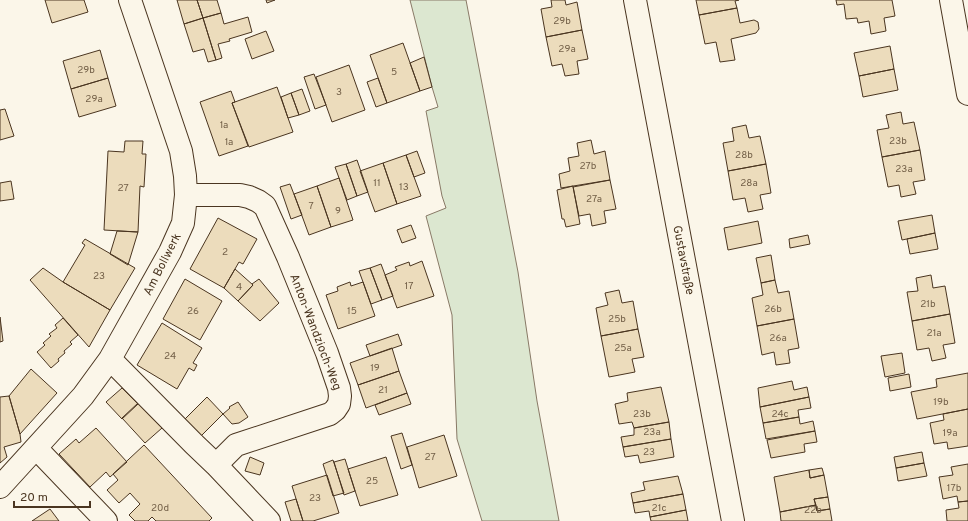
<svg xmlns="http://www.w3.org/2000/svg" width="968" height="521" font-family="Overpass,sans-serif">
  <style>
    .green { fill: #dce7d0; stroke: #887966 }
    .building { fill: #ecdcbc; stroke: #4a3520 }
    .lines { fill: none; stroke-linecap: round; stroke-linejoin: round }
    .minor-casing { stroke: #4a3520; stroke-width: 24 }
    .minor { stroke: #fbf6e9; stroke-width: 22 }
    .labels { text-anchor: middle; stroke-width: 3; stroke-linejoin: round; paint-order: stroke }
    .number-label { font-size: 10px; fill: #725f47 }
    .street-label { font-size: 12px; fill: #4a3520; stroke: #fbf6e9 }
  </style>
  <rect width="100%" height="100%" fill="#fbf6e9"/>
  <!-- green -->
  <path class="green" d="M410 0H466L518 272 537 401 559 521H482L457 439 452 315 426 216 446 208 442 196 426 111 438 107 432 87Z"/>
  <!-- building -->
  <path class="building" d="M45 0H84L88 12 52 23Z
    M177 0H197L203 18 184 24Z
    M197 0H217L221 13 203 18Z
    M266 0H275L267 3Z
    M551 0H565L566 5 577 2 582 30 546 37 541 9 552 7Z
    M696 0H739L735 1 737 8 699 15Z
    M836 0H892L895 16 884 18 886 31 871 34 869 21 858 23 857 18 846 19 844 4 837 5Z
    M737 8 740 23 754 20 758 22 759 29 756 33 731 39 735 60 720 62 716 42 705 44 699 15Z
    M221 13 224 24 248 17 252 32 229 39 230 41 218 44 222 58 216 60 203 18Z
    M203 18 216 60 208 62 204 49 193 52 184 24Z
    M582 30 588 59 577 61 579 74 565 76 562 64 552 66 546 37Z
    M266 31 274 51 252 59 245 39Z
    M403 43 420 91 387 103 370 55Z
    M890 46 894 69 859 76 854 53Z
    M100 50 108 78 71 89 63 61Z
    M424 57 432 87 420 91 410 63Z
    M349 65 365 110 332 122 316 77Z
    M894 69 898 90 863 97 859 76Z
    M314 74 326 105 315 109 304 77Z
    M108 78 116 106 79 117 71 89Z
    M378 78 387 103 376 107 367 82Z
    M277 87 293 132 249 147 232 103Z
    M302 89 310 111 299 115 291 93Z
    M231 91 235 102 232 103 248 146 219 156 200 102Z
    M291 93 299 115 288 118 281 97Z
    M5 109 14 136 0 140V110Z
    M901 112 903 124 914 122 920 150 882 157 877 130 889 128 886 115Z
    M746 125 749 138 760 136 766 164 728 171 723 143 734 141 732 128Z
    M591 140 594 154 605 151 610 180 561 188 559 174 570 171 568 158 579 156 577 143Z
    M125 141H143L142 154H146L144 187 140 186 138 232 104 230 108 151 124 152Z
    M920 150 925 180 913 182 916 194 901 197 899 185 888 187 882 157Z
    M417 151 425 173 414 177 406 155Z
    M406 155 421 196 397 204 383 163Z
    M357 160 368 192 357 196 346 164Z
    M383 163 397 204 375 212 360 171Z
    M346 164 357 196 347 200 335 167Z
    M766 164 771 193 760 195 763 209 748 212 745 198 733 200 728 171Z
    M339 178 353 220 331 227 317 186Z
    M610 180 616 209 604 211 606 223 592 226 590 214 579 216 573 187Z
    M11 181 14 199 0 201V183Z
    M290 184 302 215 291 219 280 187Z
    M317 186 331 227 309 235 294 194Z
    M573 186 580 224 566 227 564 219H562L557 190Z
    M932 215 935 233 902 240 898 221Z
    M218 218 257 239 243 264 239 262 224 288 190 269Z
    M758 221 762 243 728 250 724 228Z
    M411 225 416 238 402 243 397 230Z
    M117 231 138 232 128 265 110 254Z
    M935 233 938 249 910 254 907 239Z
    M808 235 810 244 790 248 789 239Z
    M85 239 135 268 110 310 63 282 85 245 82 243Z
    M771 255 775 280 761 283 756 258Z
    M422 261 434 296 397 308 385 275 397 270 395 267 409 262 410 266Z
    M381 264 393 296 382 300 370 268Z
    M43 268 63 282 110 310 89 347 30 280Z
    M370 268 382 300 371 304 359 271Z
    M235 269 253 285 238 301 224 288Z
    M931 275 933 288 945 286 950 314 912 321 907 292 918 291 916 278Z
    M185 279 222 301 200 340 163 319Z
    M259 279 279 303 260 321 238 301 253 285 252 284Z
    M775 280 778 293 789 291 794 319 757 326 752 298 763 295 761 283Z
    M350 282 351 286 363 282 375 316 338 329 326 295 338 291 337 287Z
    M619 290 622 303 633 301 638 329 601 336 596 308 608 305 605 293Z
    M950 314 955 343 943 345 946 358 932 361 929 348 917 350 912 321Z
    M0 317 3 341 0 342Z
    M63 318 78 335 70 342 72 344 64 351 65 353 58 359 59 361 51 368 37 352 45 345 43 343 51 336 49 334 57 328 55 325Z
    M794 319 799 348 788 350 790 363 776 365 774 352 762 355 757 326Z
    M162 323 202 348 193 363 197 365 194 371 189 368 177 389 137 365Z
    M638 329 644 357 632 359 635 372 609 377 601 336Z
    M398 334 402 345 370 356 366 345Z
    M392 348 399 371 358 385 350 363Z
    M902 353 905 373 885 377 881 356Z
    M31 369 57 393 20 434 9 396Z
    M399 371 407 393 366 408 358 385Z
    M968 373V409L917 419 911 392 937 387 936 379Z
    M909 374 911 387 890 391 888 378Z
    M792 381 794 390 807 387 809 397 760 407 758 388Z
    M661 387 669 422 634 428 632 422 619 424 615 404 628 401 627 393Z
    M122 388 138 404 122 419 106 402Z
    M407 393 411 404 379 415 375 405Z
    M9 396 20 434 21 442 4 447 7 457 0 463V397Z
    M207 397 223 414 199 438 183 421Z
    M809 397 811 408 798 410 799 417 763 423 760 407Z
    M238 402 248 417 239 423 232 424 223 414 230 408 229 407Z
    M138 403 162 428 145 443 122 418Z
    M968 409V446L948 449 947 442 934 444 930 423 944 420 943 414Z
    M799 417 800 424 813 421 815 431 766 439 763 423Z
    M669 422 671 439 623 447 621 437 634 435V428Z
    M96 428 127 462 110 477 106 472 90 487 59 454 76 439 79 443Z
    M815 431 817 442 804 444 805 452 771 458 767 440Z
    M402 433 412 465 401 469 391 436Z
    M444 435 457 476 419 488 407 447Z
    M671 439 674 457 640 463 638 455 625 457 623 447Z
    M144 445 212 518 209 521H156L152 517 148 521H135L129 515 140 504 130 493 119 503 107 490 118 480 113 474Z
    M922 452 924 463 896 468 894 457Z
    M250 457 264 463 260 475 245 471Z
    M386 457 398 495 360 506 348 469Z
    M345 459 355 491 344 495 334 462Z
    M333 460 344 493 333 496 323 464Z
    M924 463 927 476 898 481 896 468Z
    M968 464V501L958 502 957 496 943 499 939 477 953 475 951 467Z
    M822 468 824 475 810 478 809 470Z
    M809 470 810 478 824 475 828 497 814 499 816 505 780 512 774 477Z
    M327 475 339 513 313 521H303L292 486Z
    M678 476 683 494 633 503 631 493 645 490 643 482Z
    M683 494 686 510 650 517 649 511 635 513 633 503Z
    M828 497 830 509 817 511 814 499Z
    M296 499 303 521H291L285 502Z
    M968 501V521H947L946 510 959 508 958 502Z
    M816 505 817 511 830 509 832 521H781L780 512Z
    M50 509 59 521H32Z
    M686 510 688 521H651L650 517Z"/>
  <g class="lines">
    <!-- minor casing -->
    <g class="minor-casing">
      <path id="minor" d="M635 0 733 521
        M951 0 968 94
        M186 195H240L249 197 258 201 265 206 288 257 327 353 339 388 340 396 339 404 335 410 330 414 236 445 216 465
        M110 359 194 444 216 465 269 521
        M36 448 106 521
        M0 487 83 396 110 359 170 252 183 223 186 195 185 176 181 151 130 0"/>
    </g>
    <!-- minor -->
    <use href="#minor" class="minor"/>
  </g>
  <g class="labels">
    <!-- number labels -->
    <g class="number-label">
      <text x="562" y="24">29b</text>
      <text x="567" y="52">29a</text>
      <text x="86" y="73">29b</text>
      <text x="394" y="75">5</text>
      <text x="339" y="95">3</text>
      <text x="94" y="102">29a</text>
      <text x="224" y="128">1a</text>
      <text x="898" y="144">23b</text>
      <text x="229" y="145">1a</text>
      <text x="744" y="158">28b</text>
      <text x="588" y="169">27b</text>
      <text x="904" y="172">23a</text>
      <text x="377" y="186">11</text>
      <text x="749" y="186">28a</text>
      <text x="404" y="190">13</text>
      <text x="123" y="191">27</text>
      <text x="594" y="202">27a</text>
      <text x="311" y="209">7</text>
      <text x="338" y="214">9</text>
      <text x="225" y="255">2</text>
      <text x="99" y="279">23</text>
      <text x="409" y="289">17</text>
      <text x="239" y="290">4</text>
      <text x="928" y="307">21b</text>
      <text x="773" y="312">26b</text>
      <text x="193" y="314">26</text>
      <text x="352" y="314">15</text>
      <text x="617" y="322">25b</text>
      <text x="934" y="336">21a</text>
      <text x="778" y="341">26a</text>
      <text x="623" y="351">25a</text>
      <text x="170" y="359">24</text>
      <text x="375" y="371">19</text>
      <text x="383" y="393">21</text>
      <text x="941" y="405">19b</text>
      <text x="642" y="417">23b</text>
      <text x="780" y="417">24c</text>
      <text x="652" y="435">23a</text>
      <text x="950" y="436">19a</text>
      <text x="649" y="455">23</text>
      <text x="430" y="460">27</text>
      <text x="372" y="484">25</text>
      <text x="954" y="491">17b</text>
      <text x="315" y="501">23</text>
      <text x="160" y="511">20d</text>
      <text x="659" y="511">21c</text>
      <text x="813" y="513">22b</text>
    </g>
    <!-- street labels -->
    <g class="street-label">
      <text transform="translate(684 260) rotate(79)" y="4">Gustavstraße</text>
      <text transform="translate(162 264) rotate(-63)" y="4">Am Bollwerk</text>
      <text transform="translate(316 332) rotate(69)" y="4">Anton-Wandzioch-Weg</text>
    </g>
  </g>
  <!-- scale -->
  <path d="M14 501v6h76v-6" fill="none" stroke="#4a3520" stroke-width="2"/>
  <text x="20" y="501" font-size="12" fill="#4a3520" stroke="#fbf6e9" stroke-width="3" paint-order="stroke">20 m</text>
</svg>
